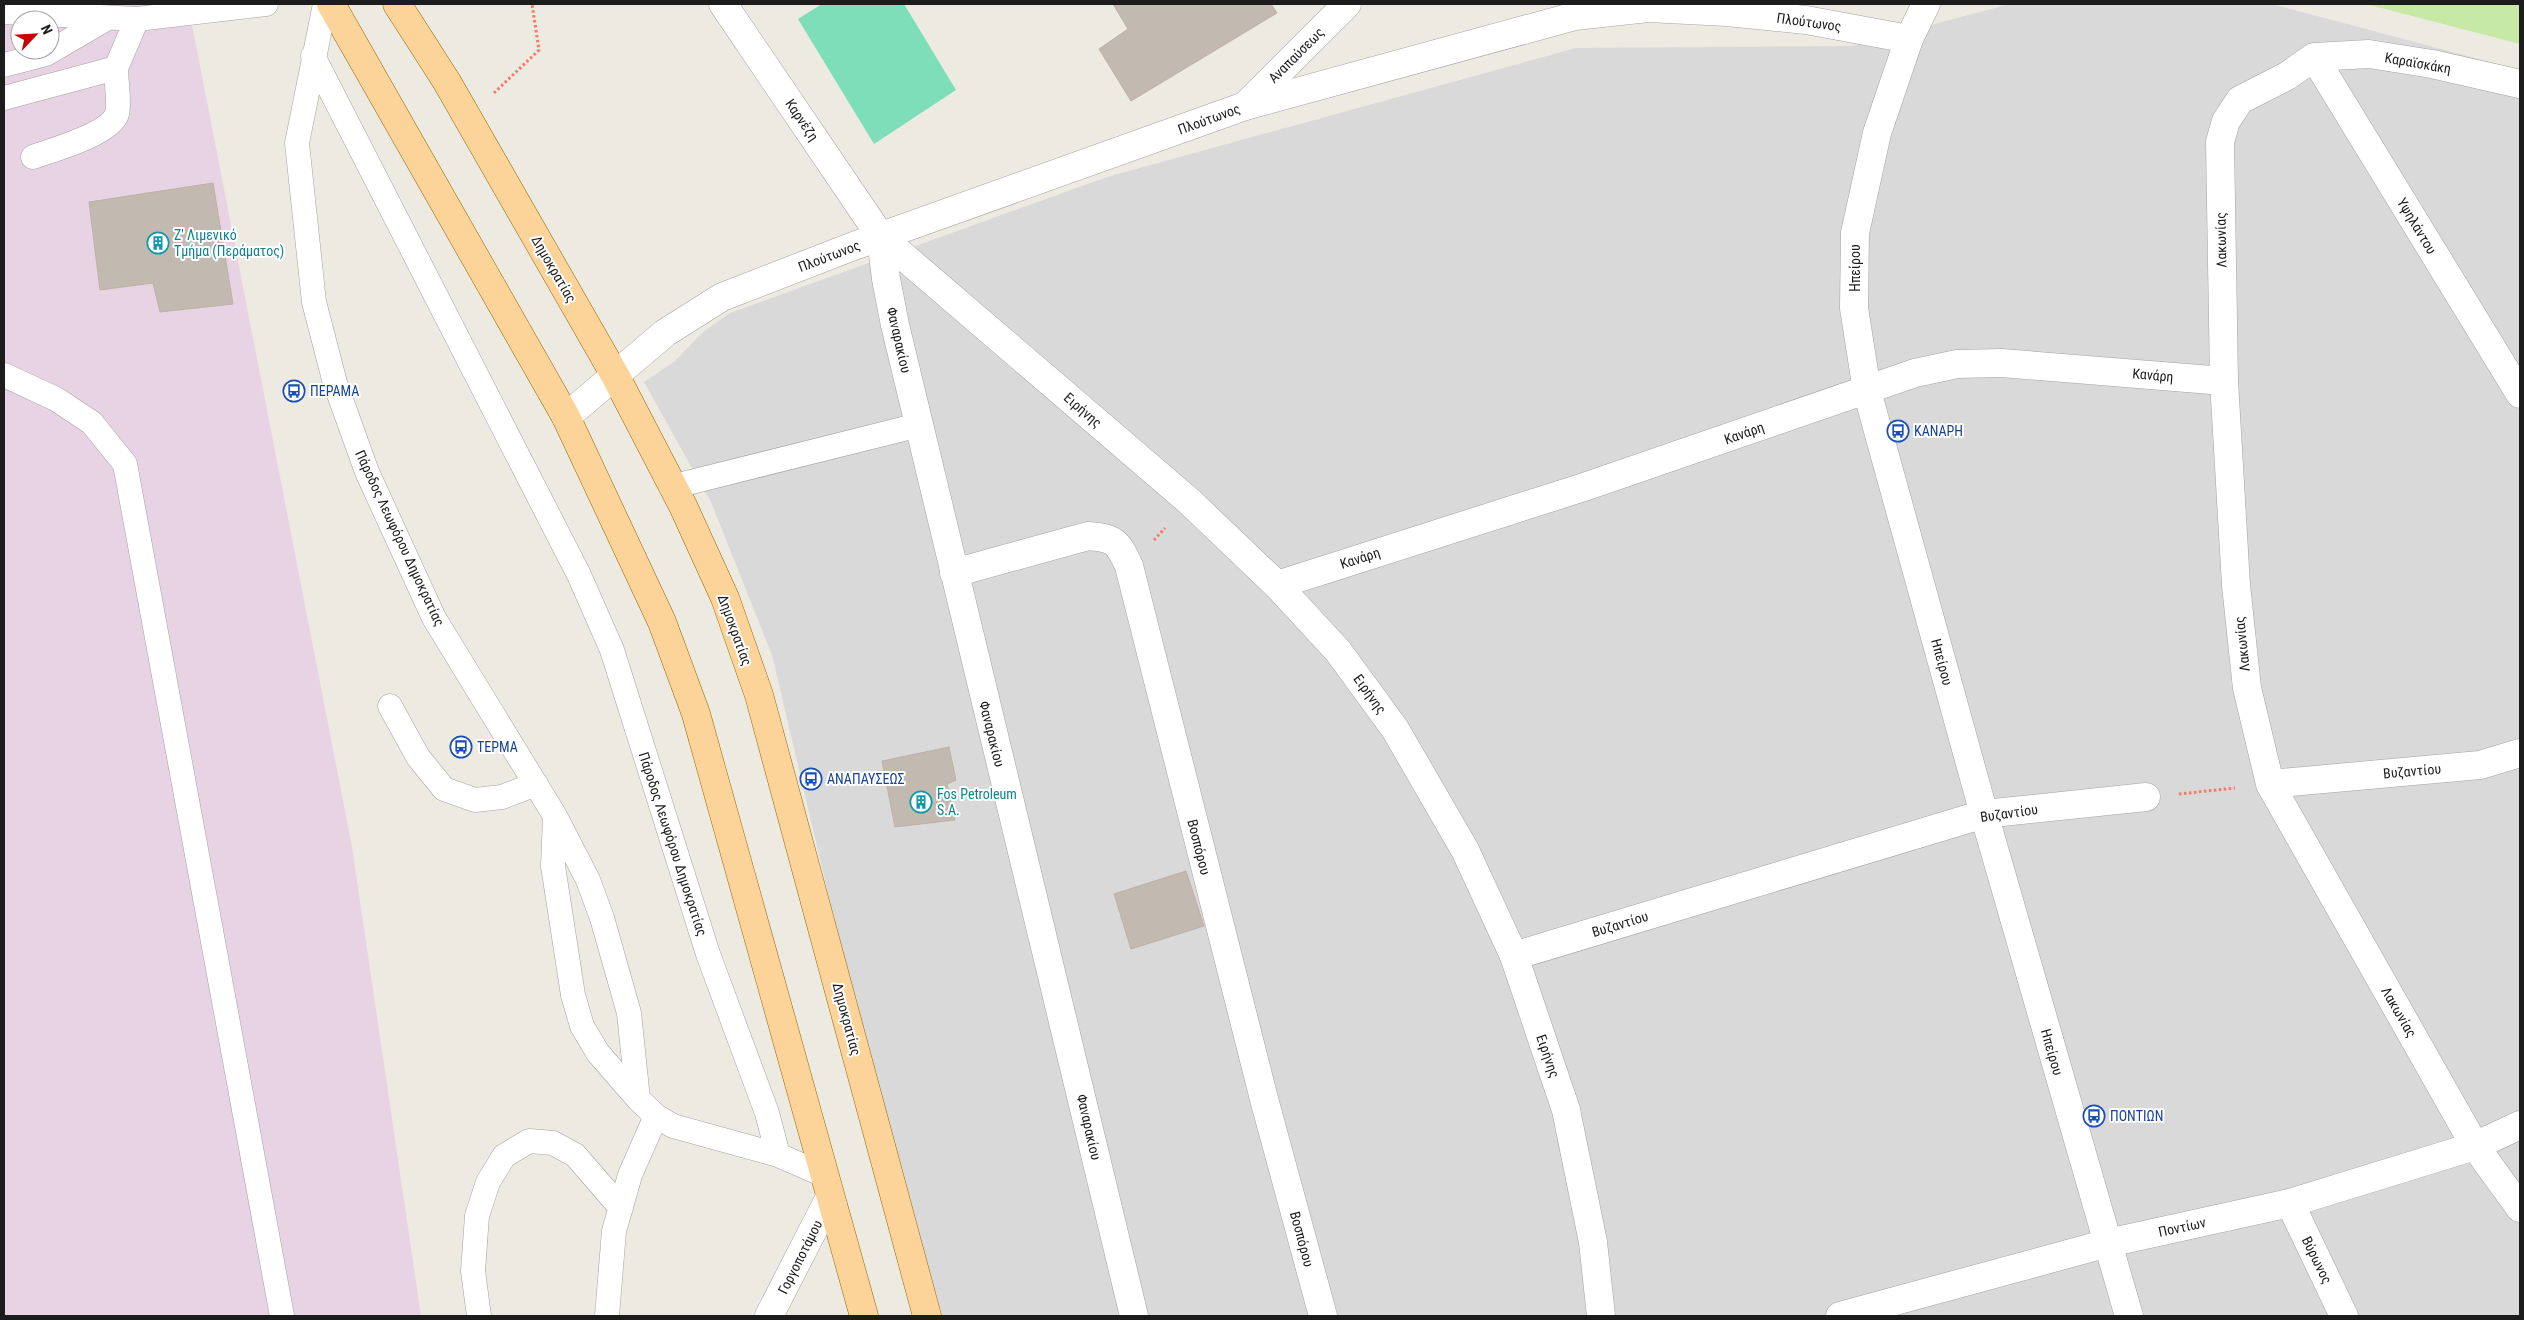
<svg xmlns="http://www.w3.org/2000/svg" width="2524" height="1320" font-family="'Roboto Condensed',sans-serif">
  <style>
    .residential { fill: #dad9d9 }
    .industrial { fill: #e7d3e3; fill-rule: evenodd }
    .grass { fill: #c6e9a6 }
    .pitch { fill: #7edeba }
    .building { fill: #c2b9b1; stroke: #bfb0a4 }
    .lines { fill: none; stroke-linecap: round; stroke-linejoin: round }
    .service-casing { stroke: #a3a3a3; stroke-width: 25 }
    .minor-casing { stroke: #a3a3a3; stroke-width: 29 }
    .tertiary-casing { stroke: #a3a3a3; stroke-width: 29 }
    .primary-casing { stroke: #946600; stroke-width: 29 }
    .path { stroke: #fa7866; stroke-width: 3; stroke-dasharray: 2.5 2.5; stroke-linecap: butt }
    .service { stroke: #fff; stroke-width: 24 }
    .minor { stroke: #fff; stroke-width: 28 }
    .tertiary { stroke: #fff; stroke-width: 28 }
    .primary { stroke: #fcd398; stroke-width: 28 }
    .labels { text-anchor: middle; stroke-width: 4; stroke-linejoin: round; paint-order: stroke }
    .street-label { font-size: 14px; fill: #1c1c1c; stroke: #fff }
    .culture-label { font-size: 14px; fill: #0d838f; stroke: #fff; text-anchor: start }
    .transit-label { font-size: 14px; fill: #164399; stroke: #fff; text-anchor: start }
  </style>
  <rect width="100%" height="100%" fill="#edeae1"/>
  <!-- residential -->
  <path class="residential" d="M2010 4H2272L2520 70V1316H934L873 1084 772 655 711 502 644 382 675 361 703 332 730 313 1107 177 1576 48 1852 46Z"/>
  <!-- industrial -->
  <path class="industrial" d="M4 4H188L352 847 421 1316H4ZM20 20H50V50H20Z"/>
  <!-- grass -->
  <path class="grass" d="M2366 4H2520V44Z"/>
  <!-- pitch -->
  <path class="pitch" d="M822 4H904L956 90 874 144 798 19Z"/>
  <!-- building -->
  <path class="building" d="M1113 4H1271L1277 13 1131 101 1099 49 1128 29Z
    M213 183 233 304 160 312 153 283 100 290 89 202Z
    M949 747 956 780 947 784 955 820 895 827 882 761Z
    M1186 871 1204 926 1131 949 1114 894Z"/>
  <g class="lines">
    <!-- service casing -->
    <g class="service-casing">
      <path id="service" d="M325 4 297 143 314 302 335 383 367 472 434 618 555 816 588 880 602 918 629 1013 638 1099 656 1116 673 1126 778 1155 824 1175
        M4 12 137 19 266 4
        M313 56 579 575 612 650 708 954 767 1113 778 1155
        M4 65 46 54 106 19
        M4 98 116 68 137 19
        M33 157C53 150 110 134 117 114 120 105 116 80 116 68
        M4 375 56 399 92 423 125 464 282 1316
        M671 487 919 425
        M390 706 418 757 444 789 475 800 502 797 536 784
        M555 818 553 866 573 995 582 1026 598 1053 638 1099
        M479 1316 473 1271 477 1216 488 1182 504 1156 529 1141 553 1143 575 1155 621 1208
        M607 1316 614 1231 630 1175 656 1116"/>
    </g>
    <!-- minor casing -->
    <g class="minor-casing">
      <path id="minor" d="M723 4 881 237 886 279 895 325 1134 1316
        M1909 39 1926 4
        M2314 57 2287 76 2240 100 2226 121 2220 142 2224 381 2236 585 2247 688 2270 784 2475 1146 2520 1208
        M2314 57 2520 394
        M2314 57 2369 54 2432 64 2520 84
        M1245 106 1347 4
        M954 573 1088 536C1115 538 1118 542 1129 566L1264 1099 1323 1316
        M1277 585 1584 487 1915 373 1957 364 2001 363 2224 381
        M2270 784 2480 765 2520 753
        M1514 956 1984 814 2146 797
        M2290 1203 2344 1316
        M769 1316 830 1197
        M1840 1316 2108 1243 2290 1203 2475 1146 2520 1125"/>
    </g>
    <!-- tertiary casing -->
    <g class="tertiary-casing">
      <path id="tertiary" d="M881 237 1190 502 1277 585 1338 651 1395 729 1465 850 1514 956 1566 1110 1593 1242 1601 1316
        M566 417 665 333 722 297 851 247 1245 106 1575 16 1648 8 1727 12 1806 20 1909 39 1877 133 1855 233 1854 308 1867 391 1984 814 2129 1316"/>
    </g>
    <!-- primary casing -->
    <g class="primary-casing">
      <path id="primary" d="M331 4 566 417 662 622 696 714 864 1316
        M397 4 447 82 616 377 683 506 725 598 759 695 927 1316"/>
    </g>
    <!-- path -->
    <path class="path" d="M494 93 539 50 532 4
      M1154 540 1165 528
      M2179 794 2235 788"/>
    <!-- service -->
    <use href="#service" class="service"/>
    <!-- minor -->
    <use href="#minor" class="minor"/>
    <!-- tertiary -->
    <use href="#tertiary" class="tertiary"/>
    <!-- primary -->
    <use href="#primary" class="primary"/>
  </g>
  <!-- icons -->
  <defs>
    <g id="building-ring" transform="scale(1.125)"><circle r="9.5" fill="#fff" stroke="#0f9aa8" stroke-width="1.5"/><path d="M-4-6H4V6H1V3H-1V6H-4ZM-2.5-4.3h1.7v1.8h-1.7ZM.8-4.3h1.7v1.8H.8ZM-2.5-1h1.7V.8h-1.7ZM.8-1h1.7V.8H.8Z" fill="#0f9aa8"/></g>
    <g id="bus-ring" transform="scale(1.125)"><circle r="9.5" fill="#fff" stroke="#1a4fb4" stroke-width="1.5"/><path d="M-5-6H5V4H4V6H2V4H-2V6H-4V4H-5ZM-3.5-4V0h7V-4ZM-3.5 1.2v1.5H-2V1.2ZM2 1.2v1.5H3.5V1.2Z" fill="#1a4fb4"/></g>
  </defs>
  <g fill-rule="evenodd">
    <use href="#building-ring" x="158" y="243"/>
    <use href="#bus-ring" x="294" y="391"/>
    <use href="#bus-ring" x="1898" y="431"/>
    <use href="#bus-ring" x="461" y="747"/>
    <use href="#bus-ring" x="811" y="779"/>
    <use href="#building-ring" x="921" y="802"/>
    <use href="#bus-ring" x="2094" y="1116"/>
  </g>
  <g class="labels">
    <!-- street labels -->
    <g class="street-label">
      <text transform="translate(1809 22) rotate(8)" y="5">Πλούτωνος</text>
      <text transform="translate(1296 55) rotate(-45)" y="5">Αναπαύσεως</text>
      <text transform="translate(2418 63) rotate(10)" y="5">Καραϊσκάκη</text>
      <text transform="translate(1209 119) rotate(-20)" y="5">Πλούτωνος</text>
      <text transform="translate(802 120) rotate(56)" y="5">Καρνέζη</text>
      <text transform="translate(2417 226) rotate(59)" y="5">Υψηλάντου</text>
      <text transform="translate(2221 240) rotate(-91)" y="5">Λακωνίας</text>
      <text transform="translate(829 256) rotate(-21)" y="5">Πλούτωνος</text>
      <text transform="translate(1855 268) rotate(-90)" y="5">Ηπείρου</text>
      <text transform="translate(554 269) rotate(60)" y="5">Δημοκρατίας</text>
      <text transform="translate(899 340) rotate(77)" y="5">Φαναρακίου</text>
      <text transform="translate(2153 375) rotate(5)" y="5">Κανάρη</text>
      <text transform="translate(1083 410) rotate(41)" y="5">Ειρήνης</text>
      <text transform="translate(1744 433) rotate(-19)" y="5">Κανάρη</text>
      <text transform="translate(400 538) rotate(65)" y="5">Πάροδος Λεωφόρου Δημοκρατίας</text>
      <text transform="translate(1360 558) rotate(-18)" y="5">Κανάρη</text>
      <text transform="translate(735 630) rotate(70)" y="5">Δημοκρατίας</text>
      <text transform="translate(2242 644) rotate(-96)" y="5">Λακωνίας</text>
      <text transform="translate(1942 662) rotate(75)" y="5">Ηπείρου</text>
      <text transform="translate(1370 694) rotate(54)" y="5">Ειρήνης</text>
      <text transform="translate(992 734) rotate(76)" y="5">Φαναρακίου</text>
      <text transform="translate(2412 771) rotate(-5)" y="5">Βυζαντίου</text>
      <text transform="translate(2009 813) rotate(-8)" y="5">Βυζαντίου</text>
      <text transform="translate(673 844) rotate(72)" y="5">Πάροδος Λεωφόρου Δημοκρατίας</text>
      <text transform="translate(1199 847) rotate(76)" y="5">Βοσπόρου</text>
      <text transform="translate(1620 924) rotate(-17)" y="5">Βυζαντίου</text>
      <text transform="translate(2399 1012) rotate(60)" y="5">Λακωνίας</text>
      <text transform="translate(847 1019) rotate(75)" y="5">Δημοκρατίας</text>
      <text transform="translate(2052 1052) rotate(74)" y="5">Ηπείρου</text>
      <text transform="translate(1548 1056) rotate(71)" y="5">Ειρήνης</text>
      <text transform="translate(1089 1127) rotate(77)" y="5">Φαναρακίου</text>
      <text transform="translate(2182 1227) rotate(-12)" y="5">Ποντίων</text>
      <text transform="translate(1302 1239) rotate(75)" y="5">Βοσπόρου</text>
      <text transform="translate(800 1257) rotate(-63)" y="5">Γοργοποτάμου</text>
      <text transform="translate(2317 1260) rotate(64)" y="5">Βύρωνος</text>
    </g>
    <!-- culture labels -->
    <g class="culture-label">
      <text x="174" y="240">Ζ' Λιμενικό<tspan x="174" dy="16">Τμήμα (Περάματος)</tspan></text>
      <text x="937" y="799">Fos Petroleum<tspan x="937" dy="16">S.A.</tspan></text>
    </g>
    <!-- transit labels -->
    <g class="transit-label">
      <text x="310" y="396">ΠΕΡΑΜΑ</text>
      <text x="1914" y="436">ΚΑΝΑΡΗ</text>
      <text x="477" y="752">ΤΕΡΜΑ</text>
      <text x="827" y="784">ΑΝΑΠΑΥΣΕΩΣ</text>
      <text x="2110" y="1121">ΠΟΝΤΙΩΝ</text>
    </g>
  </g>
  <!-- border -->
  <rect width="2524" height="1320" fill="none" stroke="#1c1c1c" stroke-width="10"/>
  <!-- north arrow -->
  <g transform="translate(35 35) rotate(65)"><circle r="24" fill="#ffffff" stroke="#a4a4a4"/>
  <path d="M0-4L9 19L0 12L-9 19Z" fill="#c80400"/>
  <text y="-8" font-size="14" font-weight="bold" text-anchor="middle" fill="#1c1c1c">N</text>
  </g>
</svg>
